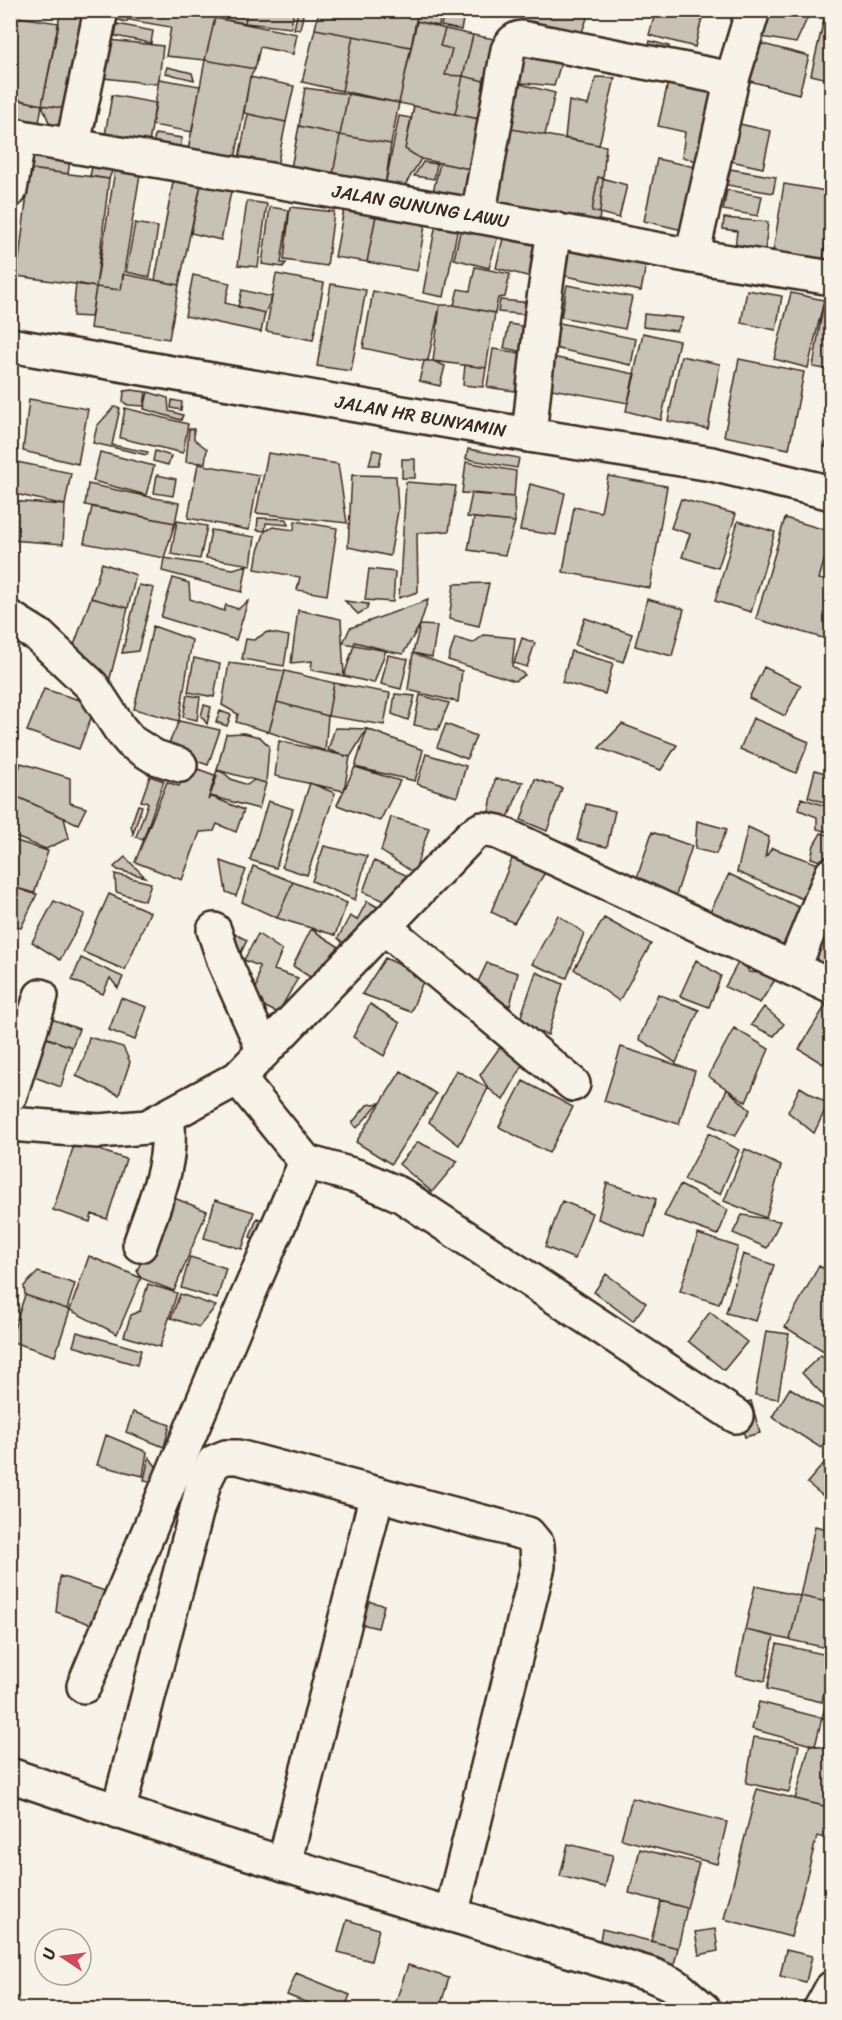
<svg xmlns="http://www.w3.org/2000/svg" width="842" height="2020" font-family="Sriracha,sans-serif">
  <style>
    .building { fill: #c8c1b6; stroke: #3b2a1e; stroke-width: 1.5 }
    .lines { fill: none; stroke-linecap: round; stroke-linejoin: round }
    .minor-casing { stroke: #3b2a1e; stroke-width: 38 }
    .major-casing { stroke: #3b2a1e; stroke-width: 38 }
    .minor { stroke: #f7f3e8; stroke-width: 33 }
    .major { stroke: #f7f3e8; stroke-width: 33 }
    .labels { text-anchor: middle; stroke-width: 6; stroke-linejoin: round; paint-order: stroke }
    .street-label { font-size: 18px; fill: #3b2a1e; stroke: #f7f3e8 }
  </style>
  <rect width="100%" height="100%" fill="#f7f3e8"/>
  <filter id="ink" filterUnits="userSpaceOnUse"><feTurbulence type="fractalNoise" baseFrequency=".0167" numOctaves="2"/><feDisplacementMap in="SourceGraphic" scale="12" xChannelSelector="R" yChannelSelector="G"/><feConvolveMatrix kernelMatrix="1 2 1 2 8 2 1 2 1" color-interpolation-filters="sRGB"/></filter>
  <g filter="url(#ink)">
    <!-- building -->
    <path class="building" d="M61 10H94L75 110 42 105Z
      M120 10H129L127 22 118 20Z
      M131 10H247L245 23 215 18 205 60 166 56 171 27 129 20Z
      M247 10H294L291 28 245 23Z
      M298 10H304L300 30 294 29Z
      M319 10H418L411 47 315 29Z
      M418 10 430 12 429 16 440 18 439 26 416 21Z
      M526 10H590L577 46 520 35Z
      M656 10H704L695 47 649 35Z
      M765 10H811L796 43 761 37Z
      M826 10H832V80L811 75Z
      M12 16 59 23 42 105 10 98Z
      M443 16 463 20 461 30 441 26Z
      M215 18 297 34 293 54 260 47 255 69 205 60Z
      M417 21 445 29 440 46 452 49 445 75 463 76 455 114 399 103Z
      M117 24 153 31 151 43 115 36Z
      M315 29 353 36 342 91 302 82Z
      M445 29 473 35 463 76 445 75 452 49 440 46Z
      M473 35 505 41 497 84 463 76Z
      M353 36 411 47 399 103 342 91Z
      M109 40 163 46 159 79 156 84 104 78Z
      M650 41 669 46 666 57 647 51Z
      M755 42 809 56 799 94 746 80Z
      M521 43 564 53 554 86 513 82 520 75 524 59 514 60Z
      M205 60 255 69 250 77 234 165 187 156Z
      M167 67 192 73 194 80 165 73Z
      M670 74 724 83 703 163 682 157 685 132 658 126Z
      M463 76 497 84 489 121 455 114Z
      M250 77 294 86 286 122 244 113Z
      M596 77 615 78 599 145 565 138 569 101 588 105Z
      M159 79 200 86 192 132 152 125Z
      M513 82 555 93 545 135 506 128Z
      M305 88 348 94 340 135 299 126Z
      M348 94 399 103 391 144 340 135Z
      M112 95 156 103 149 143 105 135Z
      M17 99 42 105 39 123 14 120Z
      M42 105 75 110 71 129 50 125Z
      M414 106 489 121 480 171 421 159 405 149Z
      M248 114 286 122 277 166 239 158Z
      M399 116 411 118 405 149 421 159 402 190 385 186Z
      M735 123 771 131 763 168 726 160Z
      M299 126 340 135 332 180 290 173Z
      M506 128 606 146 599 223 493 211Z
      M155 134 182 138 180 151 153 147Z
      M340 135 391 144 385 186 332 180Z
      M33 141 72 148 68 174 30 169Z
      M95 153 117 158 109 179 90 176Z
      M117 158 142 162 121 290 96 287Z
      M657 159 705 169 687 231 644 221Z
      M423 162 437 164 434 179 414 176Z
      M440 163 480 171 472 209 431 200Z
      M30 169 109 179 96 287 17 276Z
      M730 169 776 177 773 193 727 185Z
      M175 171 202 180 179 285 155 280Z
      M598 177 627 185 619 218 592 211Z
      M202 180 232 187 221 240 191 233Z
      M784 184 832 192V203L823 260 773 252Z
      M727 190 762 196 758 216 723 210Z
      M247 201 267 204 258 267 238 265Z
      M378 205 427 214 417 271 367 262Z
      M270 207 289 210 281 263H286L283 267 262 264Z
      M290 207 334 212 327 266 284 260Z
      M344 209 376 215 367 262 335 257Z
      M437 218 459 222 444 297 423 293Z
      M724 218 768 222 764 260 734 256 737 231 723 229Z
      M135 223 158 227 150 277 126 272Z
      M462 223 499 232 489 268 454 259Z
      M506 226 550 237 539 279 496 268Z
      M558 236 648 254 641 291 550 273Z
      M475 267 510 274 505 297 498 298 495 313 454 305 458 289 470 291Z
      M123 274 179 285 169 339 90 328 96 287 121 290Z
      M276 274 324 283 313 340 266 331Z
      M193 275 230 283 225 303 265 313 261 332 185 316Z
      M76 283 96 287 91 317 73 316Z
      M331 284 366 290 351 371 317 366Z
      M567 285 632 297 625 329 561 317Z
      M242 290 272 297 265 313 238 307Z
      M747 290 782 296 776 330 741 323Z
      M373 291 440 305 428 360 424 361 363 348Z
      M791 293 824 300 808 368 774 359Z
      M500 300 532 303 531 315 498 312Z
      M824 300 832 301V370L813 367Z
      M440 305H454L495 313 486 368 433 361Z
      M644 314 683 318 677 331 643 327Z
      M560 323 636 339 631 365 554 348Z
      M509 324 534 328 529 353 504 348Z
      M643 333 679 341 661 420 626 411Z
      M493 349 534 355 528 393 487 387Z
      M681 356 720 364 708 429 668 421Z
      M552 357 635 374 628 403 546 388Z
      M739 359 804 372 789 449 724 436Z
      M424 361H433L445 366 440 386 419 381Z
      M465 365 486 368 483 387 463 385Z
      M132 390 146 392 144 406 128 405 123 402 124 391Z
      M148 392 168 398 169 411 183 415 181 420 144 409Z
      M29 399 88 409 78 464 23 451Z
      M172 400 182 402 181 410 171 408Z
      M114 407 120 408 112 445 148 452 147 455 93 443 97 426Z
      M125 408 188 424 183 453 120 438Z
      M832 415V448L825 447Z
      M189 429H194V439L207 449 205 463 186 462Z
      M468 449 519 458 517 468 466 459Z
      M373 450 382 452 379 465H369Z
      M155 451 171 456 168 465 153 461Z
      M100 452 154 466 146 495 93 481Z
      M268 453 338 464 347 523 256 513Z
      M402 459H415V478H402Z
      M12 461 71 473 65 505 10 493Z
      M466 462 516 471 514 497 462 493Z
      M198 464 259 475 249 530 188 518Z
      M157 475 176 479 173 496 154 493Z
      M352 475 396 476 398 511 390 556 348 547Z
      M608 476 667 486 650 588 563 572 574 507 601 512Z
      M406 482 456 486 449 531 417 533 418 592 399 598Z
      M88 484 179 503 175 523 85 505Z
      M530 484 565 493 556 535 520 530Z
      M472 493 514 497 515 522 467 517Z
      M681 499 736 514 718 568 682 557 690 534 671 528Z
      M10 501 65 505 63 544 10 540Z
      M92 507 175 523 164 558 84 543Z
      M258 518 286 519 288 525 266 523 265 531 257 530Z
      M474 518 515 522 505 555 468 550Z
      M785 518 832 532 819 579 832 582V633L830 640 756 619Z
      M177 521 207 526 200 559 171 554Z
      M295 521 337 528 327 595 297 590 300 577 255 569 258 551 265 531 273 527 294 530Z
      M738 521 775 532 751 612 715 601Z
      M211 530 255 537 251 565 206 558Z
      M832 552V575L825 573Z
      M164 558 233 569 247 565 242 592 162 571Z
      M102 563 136 575 128 608 91 598Z
      M369 569 395 572 393 602 365 600Z
      M173 578 189 583 190 599 224 611 226 605 238 609 248 601 236 640 161 617Z
      M489 583 479 626 449 619 454 584Z
      M139 585 154 588 138 651 122 653Z
      M91 598 128 608 109 682 73 648Z
      M647 599 684 609 672 656 635 646Z
      M428 600 420 625 403 654 343 643 350 628Z
      M345 601 368 604 367 609 358 614Z
      M298 610 341 619 344 676 311 670 312 661 291 663Z
      M585 618 632 634 623 662 575 645Z
      M420 625 437 626 432 657 413 653Z
      M153 626 192 640 179 721 134 709Z
      M267 632 289 636 284 666 242 659 246 639 254 640Z
      M484 635 515 638 512 666 525 675 515 681 448 660 455 638 473 643Z
      M522 638 535 643 527 667 514 663Z
      M355 642 386 650 374 683 344 676Z
      M571 651 613 663 605 694 562 682Z
      M413 653 462 671 458 702 408 690Z
      M388 655 408 659 401 689 381 684Z
      M194 658 220 664 214 697 188 692Z
      M229 663 285 671 269 732 236 722 238 714 222 705Z
      M764 667 801 685 785 716 749 698Z
      M285 671 334 683 328 716 277 702Z
      M334 683 390 693 384 725 328 716Z
      M44 689 96 705 79 749 27 731Z
      M395 694 415 696 408 720 392 714Z
      M187 695 200 697 197 720 183 717Z
      M420 695 449 703 438 730 414 725Z
      M277 702 328 716 325 751 269 732Z
      M204 705 211 707 207 724 201 716Z
      M220 711 231 715 227 726 216 722Z
      M753 718 809 742 796 773 740 749Z
      M179 721 220 730 208 765 166 750Z
      M446 724 476 736 467 759 437 747Z
      M622 724 677 745 661 770 599 748Z
      M335 728 367 729 350 757 328 750Z
      M367 729 423 750 415 781 355 767Z
      M243 733 260 737 269 746 266 783 217 770 226 734Z
      M279 741 350 757 344 791 275 776Z
      M426 754 466 766 457 797 417 784Z
      M21 763 70 778V803L86 808 78 824 11 794Z
      M187 765 217 776 210 796 244 810 236 832 217 824 214 831 200 832 182 880 135 862 167 782 179 786Z
      M355 767 400 781 380 821 337 805Z
      M217 770 224 773 231 779 247 785 254 780 266 783 259 809 211 796 208 800Z
      M815 770 832 775V805L808 797Z
      M150 776 164 781 143 840 136 837 148 803 141 801Z
      M495 779 523 782 507 820 489 813Z
      M535 779 562 788 547 831 521 820Z
      M310 783 335 793 307 875 282 867Z
      M11 794 64 818 69 838 46 849 10 835Z
      M801 798 832 808V833L817 829V817L799 810Z
      M268 801 293 809 276 868 250 860Z
      M586 804 615 811 607 847 577 840Z
      M138 805 142 806 133 834 131 825Z
      M391 817 429 828 414 873 381 851Z
      M697 821 727 829 716 854 695 849Z
      M748 827 769 837 765 858 772 848 830 868 815 904 737 872Z
      M652 832 692 846 676 895 636 881Z
      M821 833 832 836V865L811 858 814 845Z
      M10 839 48 851 34 894 10 886Z
      M324 846 367 856 355 900 312 881Z
      M125 857 145 877 118 870 114 867Z
      M512 859 546 871 514 923 491 912Z
      M221 861 246 870 236 896 226 892Z
      M374 861 406 875 390 903 363 892Z
      M253 866 293 882 277 918 242 902Z
      M115 874 151 883 145 901 116 892Z
      M729 874 803 909 782 946 710 912Z
      M293 882 347 903 335 935 277 918Z
      M10 886 37 894 21 928 10 924Z
      M109 894 150 912 125 970 83 952Z
      M54 901 85 914 60 960 32 942Z
      M367 901 388 913 350 950 338 938 350 916 357 920Z
      M558 915 584 933 567 978 532 964Z
      M604 918 651 944 619 1001 574 969Z
      M221 927 247 940 234 967Z
      M311 929 347 952 319 983 293 966Z
      M818 930 832 934V972L807 962Z
      M258 934 282 950 274 970 298 978 278 1013 255 1002 259 966 244 960Z
      M741 957 749 972 778 975 760 1003 725 987Z
      M81 958 123 977 118 988 110 978 103 994 72 980Z
      M385 958 425 976 411 1012 362 994Z
      M696 960 721 976 709 1007 680 996Z
      M10 961 19 964 10 984Z
      M487 963 518 973 510 1006 475 988Z
      M536 972 563 984 548 1035 518 1025Z
      M658 994 699 1010 676 1063 639 1039Z
      M832 995V1051L823 1064 799 1049Z
      M121 998 147 1007 135 1040 109 1030Z
      M370 1004 400 1023 384 1056 353 1037Z
      M764 1007 784 1024 774 1036 751 1025Z
      M41 1015 79 1029 72 1047 34 1033Z
      M734 1028 769 1049 746 1102 708 1076Z
      M43 1037 72 1047 61 1087 29 1075Z
      M89 1037 123 1047 130 1062 119 1095 76 1076 85 1055Z
      M505 1040 527 1058 503 1100 488 1088 480 1075Z
      M621 1047 695 1071 679 1124 604 1101Z
      M456 1070 488 1088 459 1145 429 1122Z
      M401 1071 436 1094 391 1164 356 1142Z
      M523 1081 573 1107 549 1153 499 1127Z
      M800 1087 828 1104 814 1133 788 1112Z
      M727 1089 750 1110 735 1136 710 1125Z
      M379 1103 357 1128 352 1123 367 1105Z
      M709 1133 739 1150 720 1194 684 1180Z
      M75 1142 126 1159 107 1219 92 1214 90 1222 53 1210Z
      M418 1142 458 1161 432 1192 399 1164Z
      M745 1149 781 1166 766 1218 724 1201Z
      M607 1183 656 1199 645 1237 598 1219Z
      M680 1185 728 1210 718 1235 664 1216Z
      M169 1196 207 1211 174 1291 141 1278 137 1271Z
      M215 1200 254 1212 242 1249 204 1238Z
      M562 1201 592 1213 575 1259 545 1247Z
      M742 1215 780 1221 767 1248 733 1233Z
      M257 1218 270 1223 264 1241 250 1237Z
      M698 1234 738 1247 719 1304 680 1291Z
      M743 1254 774 1265 756 1321 726 1313Z
      M89 1256 141 1278 117 1334 70 1310Z
      M190 1257 226 1268 217 1299 181 1288Z
      M819 1266 832 1273V1345L827 1353 785 1327Z
      M38 1272 75 1284 67 1309 25 1295 24 1286Z
      M606 1274 646 1303 633 1321 594 1292Z
      M148 1284 177 1293 160 1347 124 1336 131 1315 140 1311Z
      M180 1294 216 1306 199 1327 171 1318Z
      M25 1295 70 1310 55 1356 10 1341Z
      M710 1312 747 1342 724 1370 688 1341Z
      M766 1331 789 1334 778 1399 755 1395Z
      M77 1332 141 1350 137 1365 73 1346Z
      M821 1355 832 1366V1404L802 1373Z
      M790 1388 832 1414V1430L821 1448 772 1417Z
      M751 1401 760 1433 745 1437 736 1405Z
      M133 1412 170 1425 164 1447 126 1432Z
      M106 1435 147 1452 143 1476 97 1465Z
      M832 1454V1503L807 1483Z
      M149 1457 164 1477 160 1483 144 1480Z
      M815 1526 832 1530V1603L800 1596Z
      M60 1576 105 1591 96 1626 56 1612Z
      M755 1586 800 1596 790 1640 745 1630Z
      M800 1596 832 1603V1649L790 1640Z
      M366 1601 384 1605 378 1628 361 1624Z
      M745 1630 774 1636 765 1681 736 1675Z
      M777 1644 832 1656 822 1702 767 1689Z
      M832 1683V1721L822 1718Z
      M759 1702 822 1718 815 1746 752 1729Z
      M754 1737 799 1745 789 1792 746 1783Z
      M810 1744 832 1750V1808L795 1799Z
      M757 1789 832 1808V1839L817 1836 791 1937 724 1919Z
      M632 1798 727 1822 717 1864 621 1839Z
      M568 1844 613 1855 605 1887 560 1876Z
      M640 1849 699 1863 687 1908 629 1893Z
      M661 1901 687 1908 678 1948 651 1941Z
      M347 1920 379 1929 371 1961 338 1952Z
      M602 1929 678 1948 674 1965 599 1946Z
      M715 1929 718 1951 699 1955 695 1932Z
      M786 1950 812 1956 806 1982 780 1976Z
      M408 1965 449 1978 439 2010H403L394 2007Z
      M296 1973 350 1995 344 2010H325L287 1995Z"/>
    <g class="lines">
      <!-- minor casing -->
      <g class="minor-casing">
        <g id="minor">
          <path id="s1" d="M10 135 478 216 692 256 832 278"/>
          <path d="M73 144 101 10"/>
          <path d="M10 190 19 136"/>
          <path d="M478 216 508 50C511 44 514 39 521 38L732 79"/>
          <path d="M692 256 732 79 753 10"/>
          <path d="M529 435 542 313 554 229"/>
          <path d="M10 618 39 636 92 686 120 729 131 742 155 757 180 765"/>
          <path d="M384 927 573 1084"/>
          <path d="M214 930 225 963 264 1051"/>
          <path d="M793 969 832 874"/>
          <path d="M238 1078 306 1162 359 1177 401 1195 736 1416"/>
          <path d="M10 1095 41 996"/>
          <path d="M10 1124 99 1131 147 1127 238 1078 471 836 482 829 498 832 832 987"/>
          <path d="M140 1245C154 1203 174 1162 167 1117"/>
          <path d="M84 1686 237 1321 306 1162"/>
          <path d="M10 1775C222 1848 437 1910 652 1975L676 1986 704 2010"/>
          <path d="M118 1812 204 1482 214 1462 226 1457H238L528 1534 537 1545 538 1566 451 1915"/>
          <path d="M284 1864 377 1494"/>
          <path d="M820 2010 832 1988"/>
        </g>
      </g>
      <!-- major casing -->
      <g class="major-casing">
        <g id="major">
          <path id="s2" d="M10 345 529 435 712 464 832 493"/>
        </g>
      </g>
      <!-- minor -->
      <use href="#minor" class="minor"/>
      <!-- major -->
      <use href="#major" class="major"/>
    </g>
  </g>
  <g class="labels">
    <!-- street labels -->
    <g class="street-label">
      <text dy="6" stroke="none"><textPath href="#s1" startOffset="417">JALAN GUNUNG LAWU</textPath></text>
      <text dy="6" stroke="none"><textPath href="#s2" startOffset="417">JALAN HR BUNYAMIN</textPath></text>
    </g>
  </g>
  <!-- margin -->
  <rect width="842" height="2020" fill="none" stroke="#f7f3e8" stroke-width="36"/>
  <rect x="18" y="18" width="806" height="1984" fill="none" stroke="#3b2a1e" stroke-width="2" filter="url(#ink)"/>
  <!-- north arrow -->
  <g transform="translate(63 1957) rotate(283)"><circle r="28" fill="#f7f3e8" stroke="#aca397" stroke-width="1.5"/>
  <path d="M0-4.5L10 22L0 15L-10 22Z" fill="#d1495b"/>
  <text y="-9" font-size="16" font-weight="bold" text-anchor="middle" fill="#3b2a1e">U</text>
  </g>
</svg>
